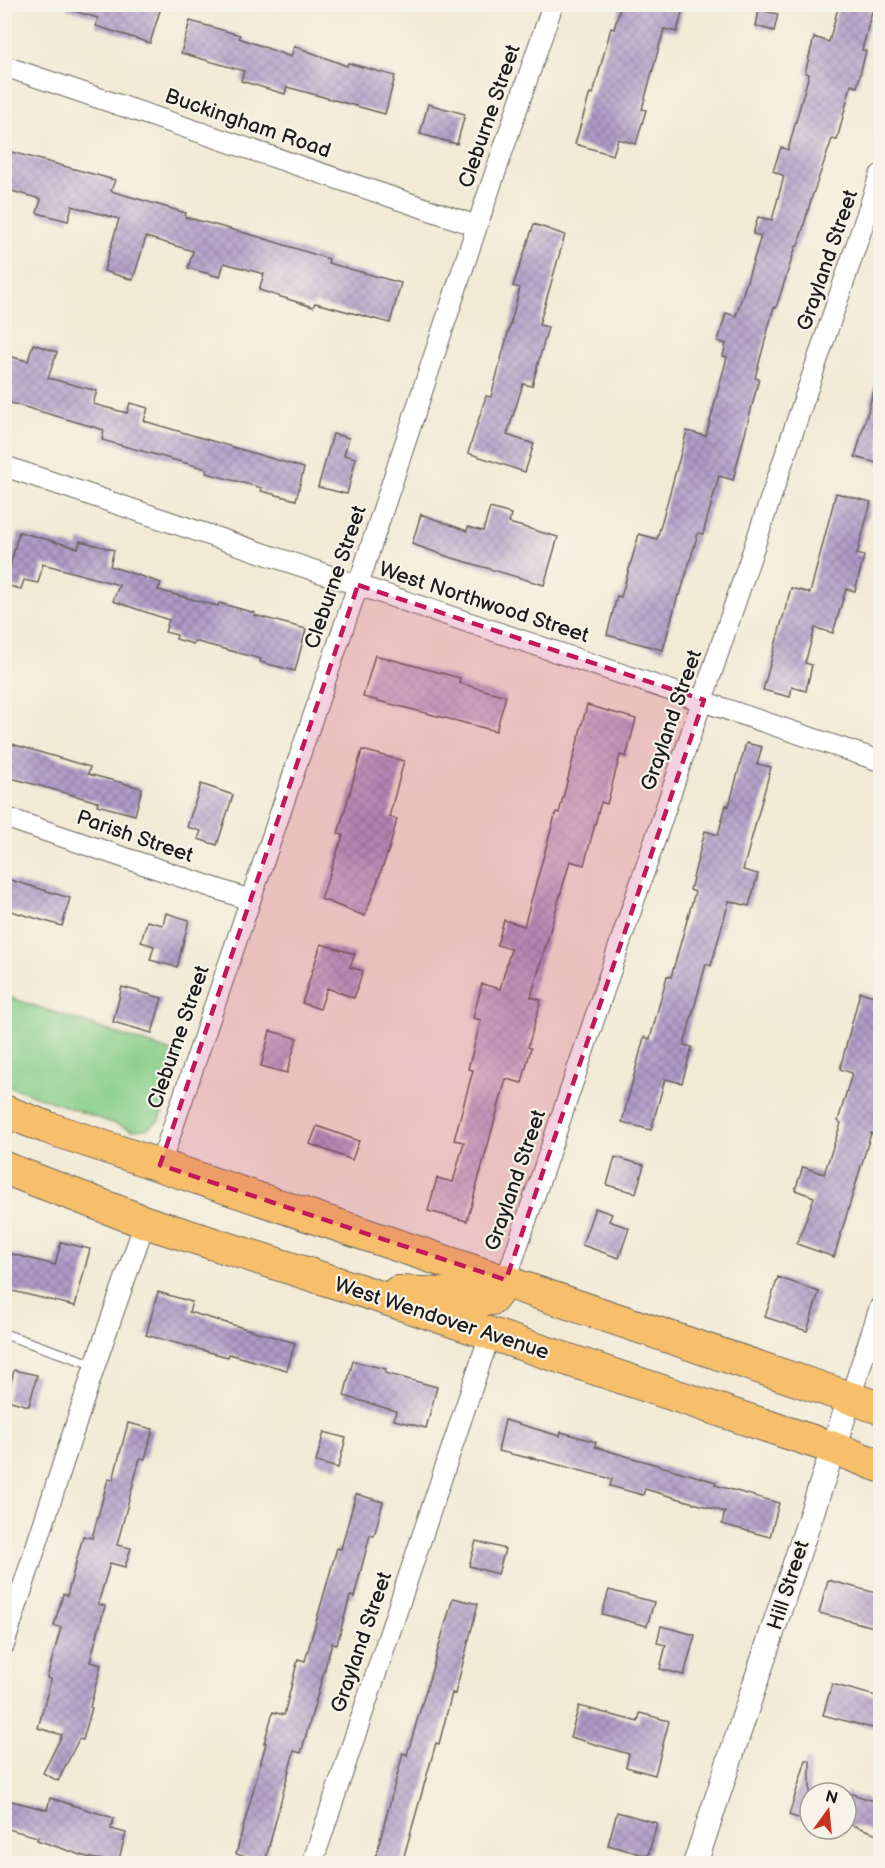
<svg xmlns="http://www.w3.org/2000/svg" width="885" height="1868" font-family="'Balsamiq Sans',sans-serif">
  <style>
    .green { fill: #86cd88; stroke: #517452; stroke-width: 1.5 }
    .building { fill: url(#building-cross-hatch) }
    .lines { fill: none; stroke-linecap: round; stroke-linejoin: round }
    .service-casing { stroke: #67645d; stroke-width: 11 }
    .minor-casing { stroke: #67645d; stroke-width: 22 }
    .tertiary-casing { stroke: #67645d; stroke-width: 26 }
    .trunk-casing { stroke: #67645d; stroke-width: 34 }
    .service { stroke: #fff; stroke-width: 9 }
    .minor { stroke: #fff; stroke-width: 20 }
    .tertiary { stroke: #fff; stroke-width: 24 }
    .trunk { stroke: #f7bf6c; stroke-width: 32 }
    .marked { fill: #c2185b; fill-opacity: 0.2; stroke: #c2185b; stroke-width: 4.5; stroke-dasharray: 12 8; stroke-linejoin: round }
    .labels { text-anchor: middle; stroke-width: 4.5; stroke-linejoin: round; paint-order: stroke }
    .street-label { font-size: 21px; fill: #1c1c1c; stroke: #f7f3e8 }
  </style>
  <defs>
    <pattern id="building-cross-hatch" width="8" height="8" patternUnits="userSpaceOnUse" patternTransform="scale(1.5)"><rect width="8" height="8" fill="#b19bc8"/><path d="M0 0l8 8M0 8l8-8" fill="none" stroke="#8f7ea2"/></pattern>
  </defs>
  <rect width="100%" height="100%" fill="#f7f3e8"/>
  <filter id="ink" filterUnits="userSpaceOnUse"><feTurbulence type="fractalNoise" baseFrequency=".0167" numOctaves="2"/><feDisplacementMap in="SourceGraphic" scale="12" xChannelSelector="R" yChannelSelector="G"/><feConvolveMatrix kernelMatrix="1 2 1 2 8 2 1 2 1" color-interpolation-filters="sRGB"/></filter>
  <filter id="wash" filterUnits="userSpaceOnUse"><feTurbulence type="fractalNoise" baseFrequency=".008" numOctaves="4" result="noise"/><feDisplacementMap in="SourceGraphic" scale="24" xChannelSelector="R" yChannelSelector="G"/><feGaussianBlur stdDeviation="1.35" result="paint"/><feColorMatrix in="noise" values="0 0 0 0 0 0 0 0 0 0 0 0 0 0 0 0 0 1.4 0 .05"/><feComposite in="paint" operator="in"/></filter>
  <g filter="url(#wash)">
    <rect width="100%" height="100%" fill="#f2ead5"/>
    <!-- green -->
    <path class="green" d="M5 996 181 1055 160 1120 146 1129 132 1130 5 1085Z"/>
    <g id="blocks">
      <!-- building -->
      <path class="building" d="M68 4H162L150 43 96 26 98 18 67 9Z
        M621 4H684L677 32 664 29 642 109 646 110 636 144 618 139 613 155 575 144 590 93 593 94 611 28 614 29Z
        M839 4H874L862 50 866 51 857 87 851 85 837 140 832 139 811 200 798 246H796L776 308 774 307 755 378 759 379 733 480 719 476 703 534 698 533 680 595H678L663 650 607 635 617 596 621 597 639 534 657 539 687 431 706 436 727 357 723 356 726 344 718 341 726 313 736 316 761 236 753 234 758 217 772 220 784 176 773 171 781 147 788 150 809 74 805 73 814 37 829 42Z
        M759 10 778 14 774 31 756 26Z
        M190 21 240 35 239 38 291 57 294 46 347 66 348 63 395 76 385 114 287 87 285 94 241 81 244 71 181 53Z
        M428 104 465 114 457 144 420 134Z
        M4 150 115 180 111 191 186 213 185 217 256 236 329 259 328 263 401 283 390 323 315 303 313 307 259 290 264 274 224 263 220 277 188 268 193 251 146 237 133 280 104 271 119 219 72 206 68 221 37 213 41 199 4 189Z
        M534 224 565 235 539 325 548 327 532 386 523 384 507 435 534 444 525 472 468 453 486 396 491 397 520 288 513 286Z
        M33 344 57 352 48 378 97 391 93 404 127 413 130 403 148 408 144 421 304 468 296 500 261 491 262 488 206 473 207 469 102 440 104 430 4 401V355L28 361Z
        M875 386 880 387V464L855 457Z
        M333 434 349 438 344 455 356 458 347 494 318 487Z
        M836 493 871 502 857 554 864 556 855 591 846 589 833 633 815 628 805 663 812 665 806 691 792 687 790 697 763 690 791 588 810 593Z
        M490 508 511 514 509 523 558 537 544 585 446 556 412 544 421 514 467 531 468 527 483 531Z
        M19 532 78 548 80 541 114 550 110 566 161 583 158 590 218 606 219 603 255 613 254 615 306 629 295 671 260 662 261 659 194 641 193 644 176 639 177 635 165 632 169 620 113 601 119 585 43 564 38 583 24 580 21 589 5 585Z
        M375 655 460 678 459 683 506 696 496 731 363 697Z
        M587 705 636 719 626 757 620 755 607 804 601 802 584 865 570 861 531 997 541 1000 528 1047 531 1048 522 1083 506 1079 467 1221 428 1211 437 1178 453 1182 464 1142 454 1140 473 1070 468 1069 481 1020 473 1018 482 984 500 989 511 949 497 945 504 920 524 926 556 812 559 813Z
        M746 743 762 747 757 764 771 767 743 870 758 874 749 906 729 901 711 966 706 964 684 1045 692 1047 682 1083 665 1079 651 1130 622 1122 644 1037 650 1039 667 976 671 977 695 892 690 890 705 831 718 835 726 805 729 806Z
        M12 744 90 767 88 774 142 788 135 815 97 805 98 802 4 776Z
        M362 750 404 761 389 817 397 819 390 846 365 916 321 899 343 835 338 834Z
        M201 784 233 795 217 845 198 839 201 831 187 827Z
        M4 878 70 898 62 926 4 909Z
        M166 913 189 920 177 967 150 960 154 946 141 942 147 921 163 925Z
        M321 944 355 954 350 967 363 971 354 998 327 988 320 1009 302 1003Z
        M122 987 162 998 152 1033 113 1022Z
        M860 992 880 998V1126L878 1136 871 1133 834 1257 797 1244 814 1197 795 1190 803 1167 824 1174 841 1123 838 1121 852 1073 840 1069Z
        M270 1031 297 1038 287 1073 261 1066Z
        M317 1126 359 1141 352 1160 310 1144Z
        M615 1157 644 1165 636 1193 607 1185Z
        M595 1208 612 1214 609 1221 629 1228 619 1258 582 1245Z
        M61 1242 90 1249 75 1306 4 1289V1252L55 1265Z
        M778 1277 819 1292 807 1331 765 1317Z
        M158 1292 192 1302 189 1312 295 1343 287 1370 229 1354 228 1357 146 1335Z
        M353 1361 386 1369 385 1373 437 1387 426 1428 394 1420 396 1411 344 1396Z
        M14 1370 37 1375 29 1406 7 1400Z
        M505 1420 560 1436 561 1432 596 1442 595 1447 716 1482 715 1485 779 1503 770 1537 722 1524 725 1512 645 1489 643 1495 610 1486 612 1479 529 1457V1458L498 1451Z
        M128 1423 153 1429 145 1459 140 1458 117 1545 131 1548 125 1567 110 1563 98 1604 105 1606 90 1662 101 1665 90 1707 92 1708 83 1740 79 1739 58 1781 43 1773 62 1735 38 1728 51 1679 47 1678 61 1627 54 1626 63 1594 67 1596 83 1536 92 1538 108 1479 113 1480Z
        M324 1432 346 1438 338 1468 316 1462Z
        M356 1494 383 1502 374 1536 370 1535 354 1597 350 1596 337 1644 332 1643 301 1753 294 1751 265 1862 236 1854 266 1743H264L273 1712 284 1715 298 1659 305 1661 337 1548 341 1549Z
        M476 1541 505 1549 498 1574 469 1566Z
        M828 1580 880 1594V1618L878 1628 819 1613Z
        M609 1590 654 1602 647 1626 602 1614Z
        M453 1598 478 1604 455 1694 452 1693 439 1744 436 1743 402 1863H374L403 1753 407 1755Z
        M661 1626 695 1635 684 1675 660 1669 666 1645 657 1643Z
        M832 1684 880 1697V1730L823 1715Z
        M579 1706 638 1722 640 1713 669 1721 655 1775 626 1767 629 1754 570 1737Z
        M806 1760H810V1822L789 1815Z
        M846 1792 880 1803V1835L846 1823Z
        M50 1798 114 1818 111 1829 126 1833 118 1863 87 1857 37 1840 38 1837 4 1828V1799L47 1810Z
        M617 1812 657 1823 648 1856 608 1845Z"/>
    </g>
  </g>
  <g filter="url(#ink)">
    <use href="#blocks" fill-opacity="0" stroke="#67645d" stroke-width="1.5"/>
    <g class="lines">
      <!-- service casing -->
      <g class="service-casing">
        <path id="service" d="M4 1334 95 1365"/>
      </g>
      <!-- minor casing -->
      <g class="minor-casing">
        <path id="minor" d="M4 66 477 226
          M4 466 880 761
          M4 817 250 900
          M160 1165 358 585 477 226 553 4
          M506 1280 880 175
          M850 1398 880 1307
          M4 1645 95 1365 145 1222
          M312 1864 490 1334"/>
      </g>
      <!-- tertiary casing -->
      <g class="tertiary-casing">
        <path id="tertiary" d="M695 1864 850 1398"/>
      </g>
      <!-- trunk casing -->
      <g class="trunk-casing">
        <path id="trunk" d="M4 1111 46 1127 880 1408
          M4 1168 145 1222 359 1290 833 1448 880 1466
          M398 1292 446 1294 477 1300 492 1299 506 1280"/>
      </g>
      <!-- service -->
      <use href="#service" class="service"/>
      <!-- minor -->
      <use href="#minor" class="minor"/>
      <!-- tertiary -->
      <use href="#tertiary" class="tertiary"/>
      <!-- trunk -->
      <use href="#trunk" class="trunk"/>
    </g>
  </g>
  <!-- marked area -->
  <path class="marked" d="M358 585 704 700 506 1280 160 1165Z"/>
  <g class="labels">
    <!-- street labels -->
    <g class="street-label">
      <text transform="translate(489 116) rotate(-71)" y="7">Cleburne Street</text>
      <text transform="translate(248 123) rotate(19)" y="7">Buckingham Road</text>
      <text transform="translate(827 260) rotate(-71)" y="7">Grayland Street</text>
      <text transform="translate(335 577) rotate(-71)" y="7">Cleburne Street</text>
      <text transform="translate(484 602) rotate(18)" y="7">West Northwood Street</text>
      <text transform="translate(671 720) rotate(-71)" y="7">Grayland Street</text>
      <text transform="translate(135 836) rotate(19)" y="7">Parish Street</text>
      <text transform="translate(178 1037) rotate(-71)" y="7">Cleburne Street</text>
      <text transform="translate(515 1180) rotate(-71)" y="7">Grayland Street</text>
      <text transform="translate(442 1318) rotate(18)" y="7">West Wendover Avenue</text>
      <text transform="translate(788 1585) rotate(-72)" y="7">Hill Street</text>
      <text transform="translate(361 1642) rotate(-71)" y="7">Grayland Street</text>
    </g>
  </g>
  <!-- margin -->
  <rect width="885" height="1868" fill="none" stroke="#f7f3e8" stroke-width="24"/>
  <!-- north arrow -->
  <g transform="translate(828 1811) rotate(15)"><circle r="28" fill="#f7f3e8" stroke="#9f9d96" stroke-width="1.5"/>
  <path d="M0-4.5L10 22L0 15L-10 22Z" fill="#c8321e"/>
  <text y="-9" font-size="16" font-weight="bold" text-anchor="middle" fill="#1c1c1c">N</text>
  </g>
</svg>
